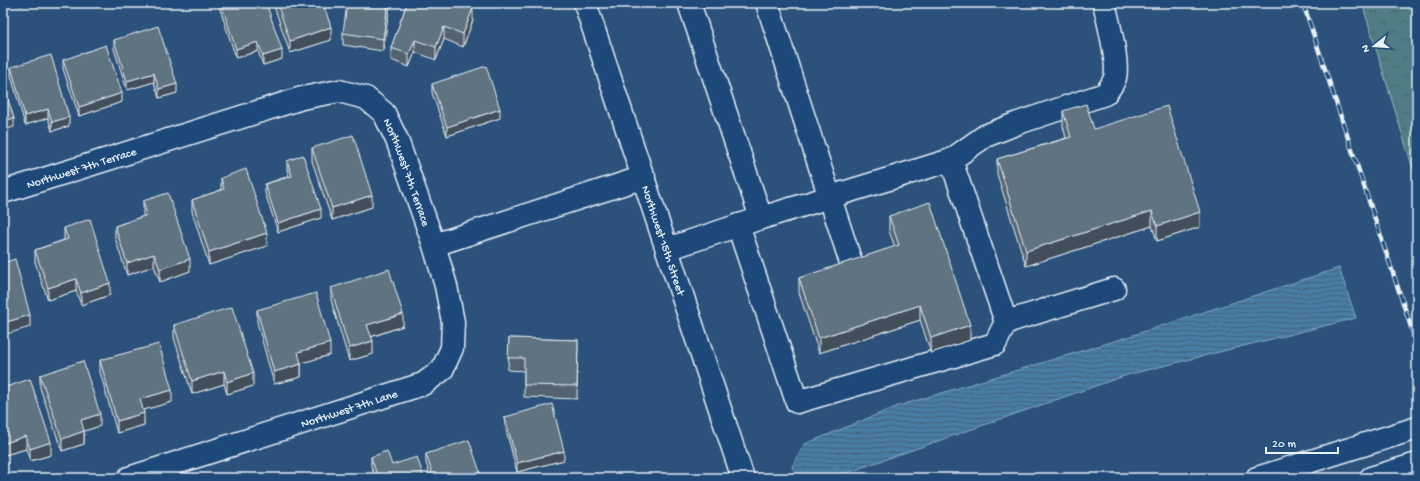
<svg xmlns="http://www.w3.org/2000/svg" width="1420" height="481" font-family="'Gochi Hand',sans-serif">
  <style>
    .park { fill: url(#park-crowns); stroke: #9cb6be }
    .water { fill: url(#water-rules); stroke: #87aac5 }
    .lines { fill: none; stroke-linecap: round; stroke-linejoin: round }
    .minor-casing { stroke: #e8f1f8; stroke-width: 25 }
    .highway-casing { stroke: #e8f1f8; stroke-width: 25 }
    .minor { stroke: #1f4a7a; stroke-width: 22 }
    .highway { stroke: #1f4a7a; stroke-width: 22 }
    .rail-casing { stroke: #e8f1f8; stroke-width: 4.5 }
    .rail { stroke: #1f4a7a; stroke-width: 3; stroke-dasharray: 9; stroke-linecap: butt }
    .wall { fill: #52636f; stroke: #e8f1f8 }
    .shaded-wall { fill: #42505a; stroke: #e8f1f8 }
    .building { fill: #5f7381; stroke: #e8f1f8 }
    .labels { text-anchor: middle; stroke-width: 4; stroke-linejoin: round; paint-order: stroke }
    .street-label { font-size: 12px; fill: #e8f1f8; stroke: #1f4a7a }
  </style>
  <defs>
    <pattern id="park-crowns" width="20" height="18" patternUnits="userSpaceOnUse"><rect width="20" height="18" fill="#507c85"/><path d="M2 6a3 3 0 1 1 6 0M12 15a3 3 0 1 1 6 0" fill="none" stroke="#4c656a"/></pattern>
    <pattern id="water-rules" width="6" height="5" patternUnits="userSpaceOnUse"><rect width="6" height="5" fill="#467ba3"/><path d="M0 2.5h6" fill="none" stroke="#46647b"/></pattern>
  </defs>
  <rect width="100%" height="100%" fill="#2c527b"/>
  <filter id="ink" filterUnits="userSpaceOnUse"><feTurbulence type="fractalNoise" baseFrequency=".025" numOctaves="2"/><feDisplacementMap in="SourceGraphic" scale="8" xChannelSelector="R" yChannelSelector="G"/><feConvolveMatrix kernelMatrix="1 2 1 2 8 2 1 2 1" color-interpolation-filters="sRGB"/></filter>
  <g filter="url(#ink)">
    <!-- park -->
    <path class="park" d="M1362 3H1417V182Z"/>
    <!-- water -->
    <path class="water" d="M1339 268 1356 318 1127 375 832 478H796L792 466 805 444 898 406 1118 340Z"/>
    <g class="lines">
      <!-- minor casing -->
      <g class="minor-casing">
        <g id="minor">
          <path id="s1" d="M585 3 743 478"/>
          <path d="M767 3 854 272"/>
          <path d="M951 160 985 136 1018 123 1105 94C1109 89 1113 84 1115 78 1119 62 1108 20 1104 3"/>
          <path id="s2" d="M3 192 302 98 339 91 366 98 384 113 397 140 434 245 446 286 453 322 452 348 442 370 423 384 129 478"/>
          <path d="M761 218 951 160 1006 322 1114 289"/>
          <path d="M738 225 797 402 995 344 1006 322"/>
          <path d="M434 245 644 177"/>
          <path d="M667 249 761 218 689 3"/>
        </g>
      </g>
      <!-- highway casing -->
      <g class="highway-casing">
        <path id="highway" d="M1257 478 1417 428
          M1371 478 1417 464"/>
      </g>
      <!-- minor -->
      <use href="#minor" class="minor"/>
      <!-- highway -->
      <use href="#highway" class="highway"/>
      <!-- rail casing -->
      <g class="rail-casing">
        <path id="rail" d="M1303 3 1417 345"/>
      </g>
      <!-- rail -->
      <use href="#rail" class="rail"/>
    </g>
    <!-- wall -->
    <path class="wall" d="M220 3H266L282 59 263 65 258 51 236 58 220 9Z
      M273 3H323L331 40 290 53Z
      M390 3 383 51 343 45V33Z
      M407 3 473 20 463 47 444 39 436 60 415 52 409 67 391 60V48Z
      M114 40 177 93 159 98 154 82 127 90 114 49Z
      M63 60 122 102 79 116 63 69Z
      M11 67 69 126 52 131 48 118 25 125 11 76Z
      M432 84 500 118 447 136 432 93Z
      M1063 111 1094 129 1200 227 1157 241 1152 226 1026 266 997 174V159L1066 138 1063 126Z
      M312 148 372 207 332 220 312 161Z
      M287 161 321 218 278 232 265 193V184L289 176 287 170Z
      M221 178 267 246 209 265 192 212V200L221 190Z
      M143 201 190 271 160 282 154 266 127 275 115 238V226L144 216 143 214Z
      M889 216 970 340 931 353 920 320 819 353 799 293V278L895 247 889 231Z
      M64 228 110 295 81 305 76 291 48 300 35 262V250L64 240Z
      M331 288 403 326 371 337 373 354 349 361 331 300Z
      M257 310 330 355 301 363V377L274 384 257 322Z
      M174 325 253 386 227 394 224 384 192 394 174 338Z
      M509 338 578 340 577 399 524 397V371L508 370Z
      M100 360 172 402 143 410 144 425 117 433 100 372Z
      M40 375 100 426 84 431V444L62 451 40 388Z
      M3 388 51 455 30 461 26 449 5 455 3 450Z
      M505 417 564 460 517 472 505 426Z
      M426 454 482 478H431L426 463Z
      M371 457 392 465 424 478H375L371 466Z"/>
    <!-- shaded-wall -->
    <path class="shaded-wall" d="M20 3H30L20 6Z
      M388 3H390L383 51V39Z
      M473 8V20L463 47V34Z
      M331 27V40L290 53V41Z
      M444 27V39L436 60V47Z
      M415 40V52L409 67V54Z
      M258 42V51L236 58V49Z
      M282 50V59L263 65V56Z
      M154 73V82L127 90V81Z
      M177 84V93L159 98V89Z
      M122 93V102L79 116V107Z
      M48 109V118L25 125V116Z
      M500 109V118L447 136V127Z
      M69 117V126L52 131V122Z
      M14 118V127L3 130V121Z
      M372 195V207L332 220V208Z
      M321 209V218L278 232V223Z
      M1152 211V226L1026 266V251Z
      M1200 212V227L1157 241V226Z
      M267 233V246L209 265V252Z
      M154 254V266L127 275V263Z
      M190 259V271L160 282V269Z
      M76 279V291L48 300V288Z
      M110 283V295L81 305V293Z
      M920 305V320L819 353V338Z
      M403 314V326L367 338V325Z
      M30 315V327L3 335V323Z
      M970 325V340L931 353V338Z
      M373 341V354L349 361V348Z
      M330 343V355L298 364V352Z
      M301 364V377L274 384V372Z
      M224 371V384L192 394V381Z
      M253 373V386L227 394V382Z
      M172 390V402L140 411V399Z
      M144 413V425L117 433V421Z
      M100 414V426L81 432V420Z
      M84 431V444L62 451V439Z
      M26 436V449L5 455V443Z
      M51 442V455L30 461V449Z
      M564 451V460L517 472V463Z"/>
    <!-- building -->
    <path class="building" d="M221 3H266L282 50 263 56 258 42 236 49Z
      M277 3H323L331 27 290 41Z
      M347 3H388L383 39 343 33Z
      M407 3H459L473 8 463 34 444 27 436 47 415 40 409 54 391 48Z
      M158 26 177 84 159 89 154 73 127 81 114 40Z
      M106 45 122 93 79 107 63 60Z
      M51 55 69 117 52 122 48 109 25 116 11 67Z
      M486 66 500 109 447 127 432 84Z
      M3 84 14 118 3 121Z
      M1086 104 1094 129 1167 106 1200 212 1157 226 1152 211 1026 251 997 159 1071 137 1063 111Z
      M353 135 372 195 332 208 312 148Z
      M303 155 321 209 278 223 265 184 292 176 287 161Z
      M246 169 267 233 209 252 192 200 224 189 221 178Z
      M168 193 190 259 160 269 154 254 127 263 115 226 147 215 143 201Z
      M930 202 970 325 931 338 920 305 819 338 799 278 899 245 889 216Z
      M90 219 110 283 81 293 76 279 48 288 35 250 68 239 64 228Z
      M15 259 30 315 3 323V263Z
      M389 269 403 314 367 325 373 341 349 348 331 288Z
      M316 293 330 343 298 352 301 364 274 372 257 310Z
      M232 307 253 373 227 382 224 371 192 381 174 325Z
      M509 338 578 340 577 386 524 385V358H508Z
      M159 344 172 390 140 399 144 413 117 421 100 360Z
      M83 361 100 414 81 420 84 431 62 439 40 375Z
      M30 379 51 442 30 449 26 436 5 443 3 437V388Z
      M552 404 564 451 517 463 505 417Z
      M469 440 482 478H434L426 454Z
      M387 451 392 465 417 457 424 478H378L371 457Z"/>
  </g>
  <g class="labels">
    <!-- street labels -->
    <g class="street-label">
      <text dy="4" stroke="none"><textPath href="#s2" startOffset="82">Northwest 7th Terrace</textPath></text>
      <text dy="4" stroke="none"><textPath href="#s2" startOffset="466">Northwest 7th Terrace</textPath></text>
      <text dy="4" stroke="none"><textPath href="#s1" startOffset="250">Northwest 15th Street</textPath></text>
      <text transform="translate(349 408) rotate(-18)" y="4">Northwest 7th Lane</text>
    </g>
  </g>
  <!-- margin -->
  <rect width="1420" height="481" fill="none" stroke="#1f4a7a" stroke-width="16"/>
  <rect x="8" y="8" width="1404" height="465" fill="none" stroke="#e8f1f8" stroke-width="1.5" filter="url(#ink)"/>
  <!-- north arrow -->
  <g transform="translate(1374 46) rotate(253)" stroke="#1f4a7a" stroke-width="3" paint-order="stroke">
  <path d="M0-3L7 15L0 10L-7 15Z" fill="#e8f1f8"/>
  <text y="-6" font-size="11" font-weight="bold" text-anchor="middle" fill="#e8f1f8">N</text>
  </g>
  <!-- scale -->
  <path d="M1266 447v6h72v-6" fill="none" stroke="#e8f1f8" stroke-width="2"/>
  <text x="1272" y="447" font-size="12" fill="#e8f1f8" stroke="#1f4a7a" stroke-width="3" paint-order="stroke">20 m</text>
</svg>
